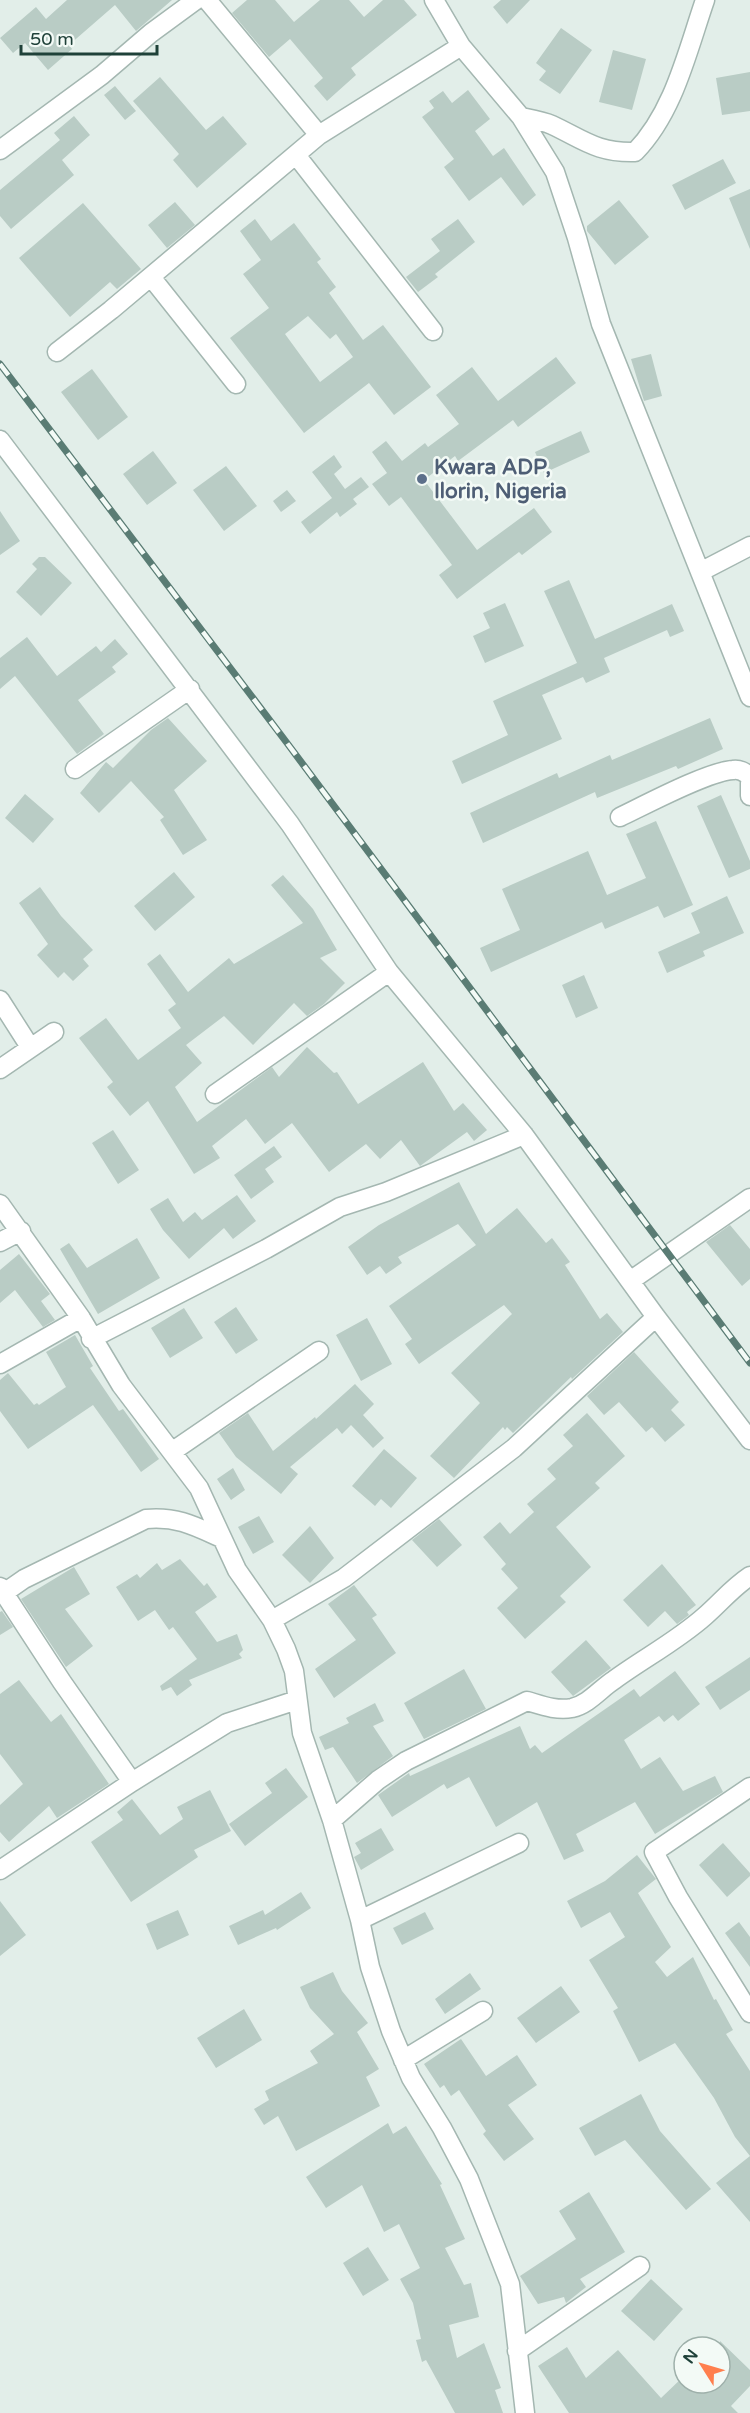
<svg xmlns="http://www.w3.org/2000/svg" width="750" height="2413" font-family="'Varela Round',sans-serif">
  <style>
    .building { fill: #b9ccc5; fill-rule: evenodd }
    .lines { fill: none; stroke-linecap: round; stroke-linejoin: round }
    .minor-casing { stroke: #a4b7b1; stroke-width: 21 }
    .minor { stroke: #fff; stroke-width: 18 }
    .rail-casing { stroke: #5a7c74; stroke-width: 7 }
    .rail { stroke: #f3faf6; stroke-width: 4.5; stroke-dasharray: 14; stroke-linecap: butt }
    .service-dot { fill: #5c6f8a; stroke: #f3faf6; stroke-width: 2 }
    .labels { text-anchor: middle; stroke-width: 5; stroke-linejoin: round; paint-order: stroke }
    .service-label { font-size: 21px; font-weight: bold; fill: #4e5e75; stroke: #f3faf6; text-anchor: start }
  </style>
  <rect width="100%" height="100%" fill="#e2eee9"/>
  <!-- building -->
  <path class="building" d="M67 0H172L136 31 115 5 69 45 72 49 48 70 25 43 13 53 0 38 36 7 46 19Z
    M247 0H275L294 22 320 0H349L364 17 383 0H404L417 15 351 68 356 75 327 101 314 86 323 78 290 39 269 57 232 13Z
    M501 0H530L507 24 493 7Z
    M561 28 592 50 560 94 539 80 546 71 536 63Z
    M613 50 646 59 632 110 599 102Z
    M750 72V111L722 115 716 78Z
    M160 77 206 130 223 116 247 144 197 188 173 160 179 154 133 101Z
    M115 86 136 111 125 120 104 95Z
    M468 90 490 119 475 131 493 156 504 148 536 195 523 206 501 177 469 201 444 167 454 159 422 117 434 108 429 101 443 91 452 103Z
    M74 116 90 135 62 160 74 175 11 229 0 216V190L60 140 54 133Z
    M723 159 736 183 685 210 672 185Z
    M750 189V249L729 198Z
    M619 200 649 237 615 265 587 231V226Z
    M175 202 195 225 167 248 148 225Z
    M83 203 141 269 117 289 110 282 70 317 19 258Z
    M255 219 271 241 294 223 321 259 317 262 336 287 329 293 363 340 383 325 431 387 394 415 369 383 304 433 230 338 269 308 243 274 261 260 240 231ZM308 316 330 339 336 334 353 357 320 382 285 334Z
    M458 219 475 242 435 274 438 277 418 292 406 277 440 251 431 239Z
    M651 354 662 396 644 401 631 359Z
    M556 357 576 383 518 427 513 420 458 461 455 456 424 480 477 550 534 508 552 532 522 555 519 552 457 599 439 575 452 565 401 497 389 506 372 484 387 473 372 452 386 441 402 461 425 443 428 447 459 424 436 395 472 367 498 401Z
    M92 369 128 417 98 440 61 392Z
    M581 431 590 452 544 473 535 452Z
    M153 451 177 483 147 505 123 474Z
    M334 455 342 467 334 474 345 489 361 477 369 487 353 499 357 504 340 517 337 512 310 534 301 522 332 498 312 472Z
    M226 466 257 506 224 531 193 490Z
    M287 490 296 501 281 512 273 501Z
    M0 511 20 541 0 555Z
    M39 557H45L72 583 41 616 16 592 37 569 32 564Z
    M569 580 595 639 672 604 684 631 670 637 667 630 604 658 610 672 586 683 583 677 542 695 562 739 462 784 452 761 508 735 493 701 577 663 544 591Z
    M505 603 524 646 485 663 473 636 490 628 483 613Z
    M27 637 57 676 96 646 101 652 115 639 128 654 112 667 116 672 78 700 104 734 77 754 15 676 0 689V658Z
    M168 718 207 761 174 790 207 840 183 855 160 820 164 817 131 781 99 813 80 793 106 762 113 768 151 730Z
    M710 718 723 749 678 769 676 766 597 798 595 792 483 843 470 813 557 773 559 778 610 755 612 760Z
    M25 794 54 819 33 843 5 818Z
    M721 795 750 861V869L729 878 697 806Z
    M656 821 693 905 664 918 658 906 605 929 602 922 491 972 480 948 520 930 502 889 588 851 607 895 646 878 626 834Z
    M174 872 195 897 155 931 134 906Z
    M283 875 313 909 337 950 320 958 345 983 324 1004 307 1016 294 1003 253 1045 224 1016 186 1045 202 1063 175 1087 197 1122 272 1067 279 1077 307 1047 334 1073 337 1072 358 1104 423 1062 454 1111 463 1103 487 1130 474 1141 467 1132 420 1166 401 1140 380 1159 366 1144 329 1172 292 1123 265 1144 246 1119 212 1146 220 1158 194 1174 148 1101 130 1116 107 1087 113 1082 79 1038 106 1018 138 1060 181 1028 168 1010 176 1004 147 964 160 954 188 992 229 958 234 964 303 923 271 885Z
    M40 887 61 916 93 950 83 959 89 966 73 981 64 972 58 978 37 955 48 944 19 903Z
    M727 896 744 933 703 951 705 956 667 973 658 952 700 933 691 913Z
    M584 975 598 1008 576 1018 562 985Z
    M113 1130 139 1170 118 1184 92 1143Z
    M274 1146 282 1157 265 1169 274 1182 251 1199 234 1175Z
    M459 1182 486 1234 517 1208 546 1243 552 1238 570 1262 565 1265 600 1319 607 1313 623 1332 572 1379 571 1377 513 1433 507 1427 505 1430 503 1427 454 1478 430 1456 480 1403 451 1373 512 1314 504 1305 419 1364 405 1344 412 1339 389 1306 476 1245 458 1224 398 1257 402 1263 386 1274 380 1266 367 1275 348 1247 379 1225Z
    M237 1195 256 1221 233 1239 224 1228 189 1259 163 1230 150 1209 168 1198 183 1222 195 1212 202 1220Z
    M730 1225 750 1249V1279L742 1286 706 1242Z
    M137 1238 160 1278 98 1314 60 1249 69 1243 87 1268Z
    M19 1254 50 1294 41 1301 55 1320 43 1327 15 1290 0 1303V1270Z
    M236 1307 258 1340 236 1354 214 1322Z
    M184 1308 203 1338 170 1358 151 1328Z
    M367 1318 392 1364 361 1381 336 1335Z
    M75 1335 93 1366 90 1368 119 1411 123 1409 159 1459 141 1472 93 1405 28 1449 0 1411V1380L8 1373 34 1405 37 1403 39 1405 66 1387 46 1352Z
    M634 1352 679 1402 671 1410 685 1425 665 1442 652 1427 646 1432 619 1402 604 1415 587 1396Z
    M355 1384 374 1404 363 1415 384 1438 373 1448 351 1425 342 1434 337 1428 290 1467 298 1474 281 1494 236 1457 219 1433 248 1413 273 1451 315 1417 316 1419Z
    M587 1413 625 1456 595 1483 600 1488 556 1527 591 1567 560 1596 566 1602 525 1639 497 1608 518 1588 501 1569 506 1564 483 1537 500 1522 510 1534 534 1512 527 1504 556 1479 547 1469 573 1446 563 1435Z
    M384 1449 417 1478 391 1508 381 1499 375 1506 352 1486Z
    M233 1468 245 1490 231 1500 217 1479Z
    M259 1516 274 1542 253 1554 238 1527Z
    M439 1519 462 1545 437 1567 412 1540Z
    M310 1526 334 1558 310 1583 282 1555Z
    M180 1559 204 1586 207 1583 217 1597 195 1612 217 1642 237 1634 243 1650 239 1654 242 1658 189 1680 192 1685 177 1696 171 1687 162 1691 160 1686 197 1659 173 1627 169 1630 155 1610 138 1621 116 1587 137 1574 140 1578 157 1563 162 1570Z
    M662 1564 696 1605 687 1612 689 1615 677 1624 665 1611 648 1627 623 1600Z
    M74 1567 90 1594 65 1609 93 1646 66 1667 21 1599Z
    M354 1585 377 1615 372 1618 396 1653 334 1698 315 1669 356 1640 328 1604Z
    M2 1611 13 1627 0 1635V1612Z
    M586 1640 611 1668 573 1696 551 1672Z
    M750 1657V1690L720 1710 705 1687Z
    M464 1669 486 1709 424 1739 404 1703Z
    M675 1671 700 1704 678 1721 673 1715 664 1722 659 1716 624 1740 641 1769 660 1757 683 1791 715 1776 723 1792 655 1834 635 1802 576 1834 584 1851 564 1860 537 1802 496 1827 469 1777 447 1789 444 1784 392 1817 378 1795 409 1773 410 1776 520 1726 530 1749 535 1745 542 1753 634 1689 640 1697Z
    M19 1680 51 1722 61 1714 109 1784 57 1818 49 1806 9 1842 0 1832V1805L23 1784 0 1754V1694Z
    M375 1703 384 1721 373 1726 393 1756 357 1783 333 1747 325 1750 319 1737 349 1723 346 1718Z
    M286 1768 308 1797 245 1846 229 1824 272 1793 265 1783Z
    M210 1790 231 1831 194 1850 198 1857 131 1902 91 1842 123 1820 117 1812 132 1799 160 1835 183 1819 177 1807Z
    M381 1828 394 1850 361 1870 354 1857 361 1853 355 1843Z
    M723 1843 750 1873V1876L727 1897 699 1865Z
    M637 1855 656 1879 638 1893 671 1947 655 1962 667 1977 693 1957 714 2000 716 1999 733 2030 726 2034 750 2071V2222L716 2183 750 2156 735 2137 714 2098 675 2043 639 2062 613 2011 618 2008 589 1960 625 1937 610 1912 581 1928 567 1901 605 1881Z
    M301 1892 311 1908 277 1930 276 1928 238 1945 229 1926 263 1910 265 1915Z
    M0 1901 26 1935 0 1956Z
    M178 1910 189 1935 157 1950 146 1924Z
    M425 1912 434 1929 402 1945 393 1928Z
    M739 1922 750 1937V1967L725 1933Z
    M333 1972 342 1991 368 2023 357 2032 379 2069 366 2077 380 2106 296 2151 278 2116 264 2125 254 2109 269 2100 265 2091 318 2063 310 2051 334 2034 310 2008 300 1987Z
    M470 1973 481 1989 445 2014 435 1999Z
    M561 1986 580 2012 536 2043 517 2018Z
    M244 2009 262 2040 216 2068 197 2038Z
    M461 2039 486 2076 517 2055 537 2085 508 2105 534 2139 504 2161 483 2134 486 2131 459 2090 451 2096 444 2085 440 2088 424 2064Z
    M641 2094 660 2131 711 2189 686 2210 625 2140 595 2156 579 2128Z
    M388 2123 393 2134 406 2126 442 2184 440 2185 465 2239 445 2248 464 2285 471 2283 479 2317 449 2325 457 2358 484 2343 501 2388 495 2390 503 2413H455L426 2360 422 2362 416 2340 421 2339 413 2303 400 2279 420 2268 399 2224 384 2232 362 2185 326 2208 306 2177Z
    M589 2192 625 2252 580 2279 586 2287 566 2303 564 2297 538 2304 520 2276 576 2239 559 2211Z
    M368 2247 389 2280 363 2296 343 2263Z
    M651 2279 683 2309 654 2341 621 2311Z
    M720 2341 750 2370V2386L731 2406 738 2413H569L538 2366 567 2347 586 2378 618 2350 661 2398 684 2376V2383H720Z"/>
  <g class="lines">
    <!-- minor casing -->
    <g class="minor-casing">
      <path id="minor" d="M207 0 319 135
        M434 0 461 46 521 117 555 172 577 238 601 324 750 697
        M521 117C531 119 543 121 552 125 584 140 597 153 635 152 674 112 687 52 705 0
        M0 150 102 75 151 33 196 0
        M296 155 433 331
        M151 277 236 384
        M57 352 111 310 319 135 461 46
        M0 440 290 824 389 972 524 1135 656 1317 750 1440
        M700 572 750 546
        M75 769 190 689
        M750 783V796
        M620 817C645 805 709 771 733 770 740 769 744 772 750 776
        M0 1000 30 1047
        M0 1069 54 1032
        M215 1094 389 972
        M0 1204 81 1318 121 1385 199 1488 237 1570 272 1620 286 1649 294 1671 302 1733 332 1820 360 1920 370 1967 391 2031 411 2078 442 2128 469 2179 510 2284 525 2413
        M0 1242 21 1231
        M630 1281 750 1198
        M91 1339 266 1249 340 1207 386 1192 524 1135
        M0 1364 81 1318
        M173 1451 319 1351
        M0 1587 62 1682 132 1782
        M4 1593 24 1579 146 1519C176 1516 195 1526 221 1538
        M272 1620 344 1578 514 1448 656 1317
        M750 1787 654 1852 678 1897 750 2013
        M332 1820 378 1780 406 1761 527 1701C541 1705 556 1711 572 1708 589 1704 600 1689 614 1680 644 1658 677 1641 705 1616 721 1602 732 1588 750 1576
        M0 1870 132 1782 227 1723 297 1700
        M360 1920 519 1843
        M403 2060 483 2011
        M517 2351 640 2266"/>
    </g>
    <!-- minor -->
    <use href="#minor" class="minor"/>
    <!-- rail casing -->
    <g class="rail-casing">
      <path id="rail" d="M0 364 287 743 750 1363"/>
    </g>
    <!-- rail -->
    <use href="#rail" class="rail"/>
  </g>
  <!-- markers -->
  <circle class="service-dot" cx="422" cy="479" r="6"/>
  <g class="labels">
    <!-- service labels -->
    <g class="service-label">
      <text x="434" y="474">Kwara ADP,<tspan x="434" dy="24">Ilorin, Nigeria</tspan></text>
    </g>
  </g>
  <!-- north arrow -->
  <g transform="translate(702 2365) rotate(307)"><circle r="28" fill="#f3faf6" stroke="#9eb0aa" stroke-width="1.5"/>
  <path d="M0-4.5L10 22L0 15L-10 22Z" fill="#ff7f4e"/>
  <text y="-9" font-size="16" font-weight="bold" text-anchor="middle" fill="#1f4139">N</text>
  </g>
  <!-- scale -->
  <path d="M21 45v9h136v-9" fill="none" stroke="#1f4139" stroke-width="3"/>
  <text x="30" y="45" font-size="18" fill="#1f4139" stroke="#f3faf6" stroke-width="4.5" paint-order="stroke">50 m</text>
</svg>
